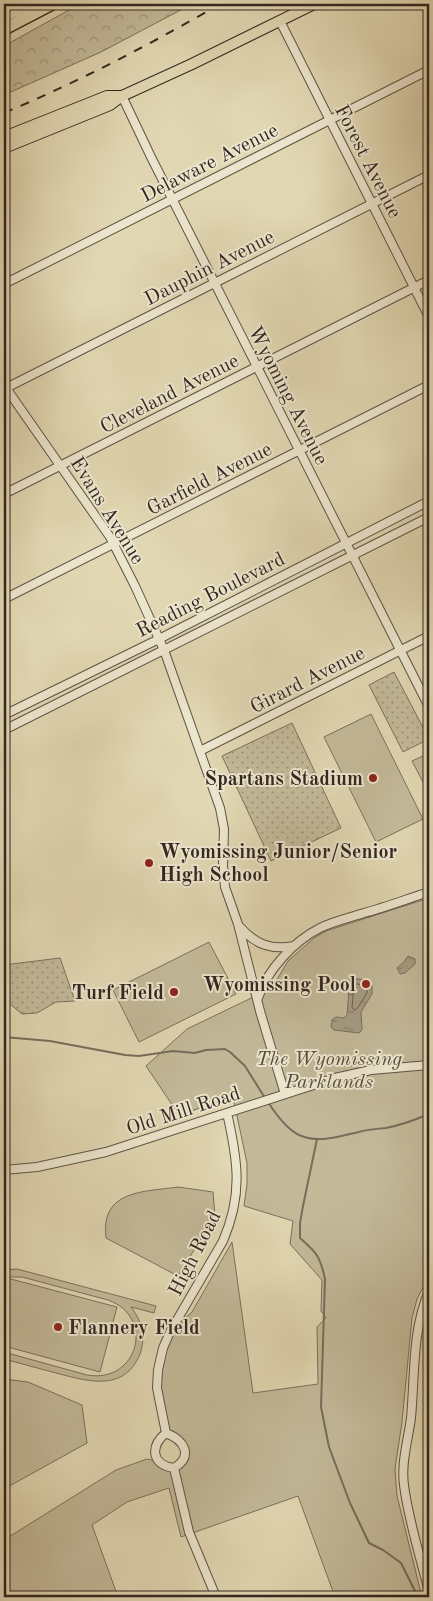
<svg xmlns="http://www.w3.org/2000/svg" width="433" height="1601" font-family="'Old Standard TT',serif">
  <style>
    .grass { fill: url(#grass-dots); stroke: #7b705d }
    .forest { fill: url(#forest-crowns); stroke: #7b705d }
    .park { fill: #c3b999; stroke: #7b705d }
    .water { fill: url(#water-ripples); stroke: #786d5b }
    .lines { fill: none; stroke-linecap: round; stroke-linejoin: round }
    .shore { stroke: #6c6151; stroke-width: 1 }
    .stream { stroke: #786d5b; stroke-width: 2 }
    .minor-casing { stroke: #5e5345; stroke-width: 10 }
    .major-casing { stroke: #332721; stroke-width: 12 }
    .highway-casing { stroke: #332721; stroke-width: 14 }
    .minor { stroke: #ece5cd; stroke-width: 8 }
    .major { stroke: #e1d7b2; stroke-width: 10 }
    .highway { stroke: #e1d7b2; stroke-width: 11 }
    .rail { stroke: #332721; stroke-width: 2; stroke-dasharray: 9 9; stroke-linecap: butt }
    .poi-dot { fill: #8f2418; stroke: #ece5cd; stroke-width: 2 }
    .labels { text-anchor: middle; stroke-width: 4; stroke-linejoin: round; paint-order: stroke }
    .street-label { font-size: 20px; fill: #332721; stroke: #ece5cd }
    .poi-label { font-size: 20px; font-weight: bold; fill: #332721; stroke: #ece5cd; text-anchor: end }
    .park-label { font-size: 20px; font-style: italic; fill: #574c3f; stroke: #ece5cd }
  </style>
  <defs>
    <pattern id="grass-dots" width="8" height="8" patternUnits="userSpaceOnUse" patternTransform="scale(1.25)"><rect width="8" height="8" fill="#c3b999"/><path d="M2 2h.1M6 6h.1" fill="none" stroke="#9f967c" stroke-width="1.8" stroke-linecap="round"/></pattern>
    <pattern id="forest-crowns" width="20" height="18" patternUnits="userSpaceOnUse" patternTransform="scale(1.25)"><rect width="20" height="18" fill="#c3b999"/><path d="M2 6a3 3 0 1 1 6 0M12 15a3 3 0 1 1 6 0" fill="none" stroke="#9f967c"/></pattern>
    <pattern id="water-ripples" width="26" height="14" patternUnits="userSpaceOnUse" patternTransform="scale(1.25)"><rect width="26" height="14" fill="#a69b81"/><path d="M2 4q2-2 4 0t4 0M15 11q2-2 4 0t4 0" fill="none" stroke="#887e69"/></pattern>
  </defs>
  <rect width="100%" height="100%" fill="#e1d7b2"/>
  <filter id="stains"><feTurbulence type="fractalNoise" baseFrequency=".004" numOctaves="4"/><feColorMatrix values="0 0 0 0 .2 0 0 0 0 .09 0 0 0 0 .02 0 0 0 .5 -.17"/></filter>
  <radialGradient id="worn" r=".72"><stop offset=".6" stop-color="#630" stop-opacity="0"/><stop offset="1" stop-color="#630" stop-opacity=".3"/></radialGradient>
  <!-- grass -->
  <path class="grass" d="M394 672 429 739 403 752 369 685Z
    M292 723 341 828 271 861 222 756Z
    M60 958 75 1001 56 1002 37 1013 22 1014 9 1003H4V965Z"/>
  <!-- forest -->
  <path class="forest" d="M80 4H192L101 52 4 95V46Z"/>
  <!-- park -->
  <path class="park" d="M371 714 423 819 376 842 324 737Z
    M423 756 429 770V781L424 784 412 761Z
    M429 898V1276L417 1299 412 1318 402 1422 395 1469 397 1496 422 1597H335L298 1496 181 1537 169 1488 127 1502 92 1525 118 1597H4V1540L116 1470 147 1459 178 1466 184 1446 166 1433 157 1388 170 1332 192 1312 232 1242 253 1393 318 1384 317 1327 326 1318 321 1311 322 1280 290 1244 293 1221 244 1206 247 1184V1163L233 1097 179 1115 146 1066 187 1029 272 988 288 961 314 938 326 931Z
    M209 942 236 994 139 1042 113 990Z
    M178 1187 213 1192 215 1216 178 1276 106 1238C100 1190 143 1192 178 1187Z
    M17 1269 156 1306 154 1313 131 1307C142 1321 146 1337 140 1354 124 1393 87 1381 56 1373 39 1368 21 1364 4 1359V1352L87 1375C138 1384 156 1317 108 1300L22 1277H4V1270Z
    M7 1278 117 1307 100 1372 4 1346V1292Z
    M4 1379 28 1382 82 1405 87 1443 4 1489Z"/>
  <!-- water -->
  <path class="water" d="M408 956 415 959V964L405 973 400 974 397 968 404 962Z
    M350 978 366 980 372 985V994L361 1012 362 1030 359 1033 334 1030 331 1027 332 1020 336 1017 344 1018 347 1015Z"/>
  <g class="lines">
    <!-- shore -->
    <path class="shore" d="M357 984 364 985 367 988V993L357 1009 355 1010 352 1008 354 985Z"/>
    <!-- stream -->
    <path class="stream" d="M4 1037 50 1041 125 1055 139 1056 173 1051 195 1053 206 1050 225 1049 230 1052 245 1066 265 1098
      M268 1102C275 1113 287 1129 299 1135 319 1144 340 1136 359 1132 368 1129 377 1129 386 1128 401 1125 415 1120 429 1114
      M317 1139 303 1206 300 1223V1238C317 1253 320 1256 325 1279L321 1407 329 1447 350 1503 369 1543 383 1550 401 1563 418 1597"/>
    <!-- minor casing -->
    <g class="minor-casing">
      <path id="minor" d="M280 21 429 317
        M122 96 151 157 429 707
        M4 284 429 70
        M4 385 110 537 135 586 164 650 220 808 224 829 223 866 225 887 238 924 260 1011 285 1094
        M4 389 429 175
        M4 494 429 280
        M4 599 429 385
        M4 715 159 639 429 501
        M4 730 429 517
        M200 751 429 636
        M240 927C256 945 271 950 294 946
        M258 998C267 970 294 941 320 928 334 921 349 918 364 913 386 907 407 899 429 892
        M4 1170 37 1167 106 1152 335 1078 371 1070 429 1065
        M429 1291C412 1330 415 1375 411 1418 408 1440 401 1463 404 1485 408 1519 421 1559 429 1592
        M166 1433 157 1388 158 1370 163 1348 170 1332 223 1241C243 1195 238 1161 227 1113
        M166 1433C184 1440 194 1456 174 1468 151 1465 150 1446 166 1433Z
        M174 1468 189 1532 216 1597"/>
    </g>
    <!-- major casing -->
    <g class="major-casing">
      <path id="major" d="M4 137 107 96H122
        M4 148 110 105 122 96 192 64 314 4"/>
    </g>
    <!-- highway casing -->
    <g class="highway-casing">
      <path id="highway" d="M4 16 29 4
        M4 29 52 4"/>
    </g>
    <!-- minor -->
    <use href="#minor" class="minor"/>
    <!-- major -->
    <use href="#major" class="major"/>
    <!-- highway -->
    <use href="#highway" class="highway"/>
    <!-- rail -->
    <path class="rail" d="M4 113C80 81 149 45 220 4"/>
  </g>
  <!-- markers -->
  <g class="poi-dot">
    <circle cx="373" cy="778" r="5"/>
    <circle cx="149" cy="863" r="5"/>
    <circle cx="366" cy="984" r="5"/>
    <circle cx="174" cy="992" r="5"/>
    <circle cx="58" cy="1327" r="5"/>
  </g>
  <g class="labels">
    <!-- street labels -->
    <g class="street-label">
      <text transform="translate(369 161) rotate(63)" y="7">Forest Avenue</text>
      <text transform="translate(209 162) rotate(-27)" y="7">Delaware Avenue</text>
      <text transform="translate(209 267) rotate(-27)" y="7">Dauphin Avenue</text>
      <text transform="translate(169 393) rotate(-27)" y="7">Cleveland Avenue</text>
      <text transform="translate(289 395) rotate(63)" y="7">Wyoming Avenue</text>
      <text transform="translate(209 478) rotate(-27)" y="7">Garfield Avenue</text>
      <text transform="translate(108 510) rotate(58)" y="7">Evans Avenue</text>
      <text transform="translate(210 594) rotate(-27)" y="7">Reading Boulevard</text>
      <text transform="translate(307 679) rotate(-27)" y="7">Girard Avenue</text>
      <text transform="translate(183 1110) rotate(-18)" y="7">Old Mill Road</text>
      <text transform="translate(194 1253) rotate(-63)" y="7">High Road</text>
    </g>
    <!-- poi labels -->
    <g class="poi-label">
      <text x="363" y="785">Spartans Stadium</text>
      <text x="159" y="858" text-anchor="start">Wyomissing Junior/Senior<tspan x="159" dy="23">High School</tspan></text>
      <text x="356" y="991">Wyomissing Pool</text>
      <text x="164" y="999">Turf Field</text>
      <text x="68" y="1334" text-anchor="start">Flannery Field</text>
    </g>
    <!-- park labels -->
    <g class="park-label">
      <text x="329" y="1065">The Wyomissing<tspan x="329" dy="23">Parklands</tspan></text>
    </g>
  </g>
  <!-- margin -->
  <rect width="433" height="1601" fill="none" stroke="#e1d7b2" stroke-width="20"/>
  <rect x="5" y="5" width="423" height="1591" fill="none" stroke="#332721" stroke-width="2.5"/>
  <rect x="10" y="10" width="413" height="1581" fill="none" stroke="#332721"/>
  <rect width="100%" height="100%" filter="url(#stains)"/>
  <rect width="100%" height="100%" fill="url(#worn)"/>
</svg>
